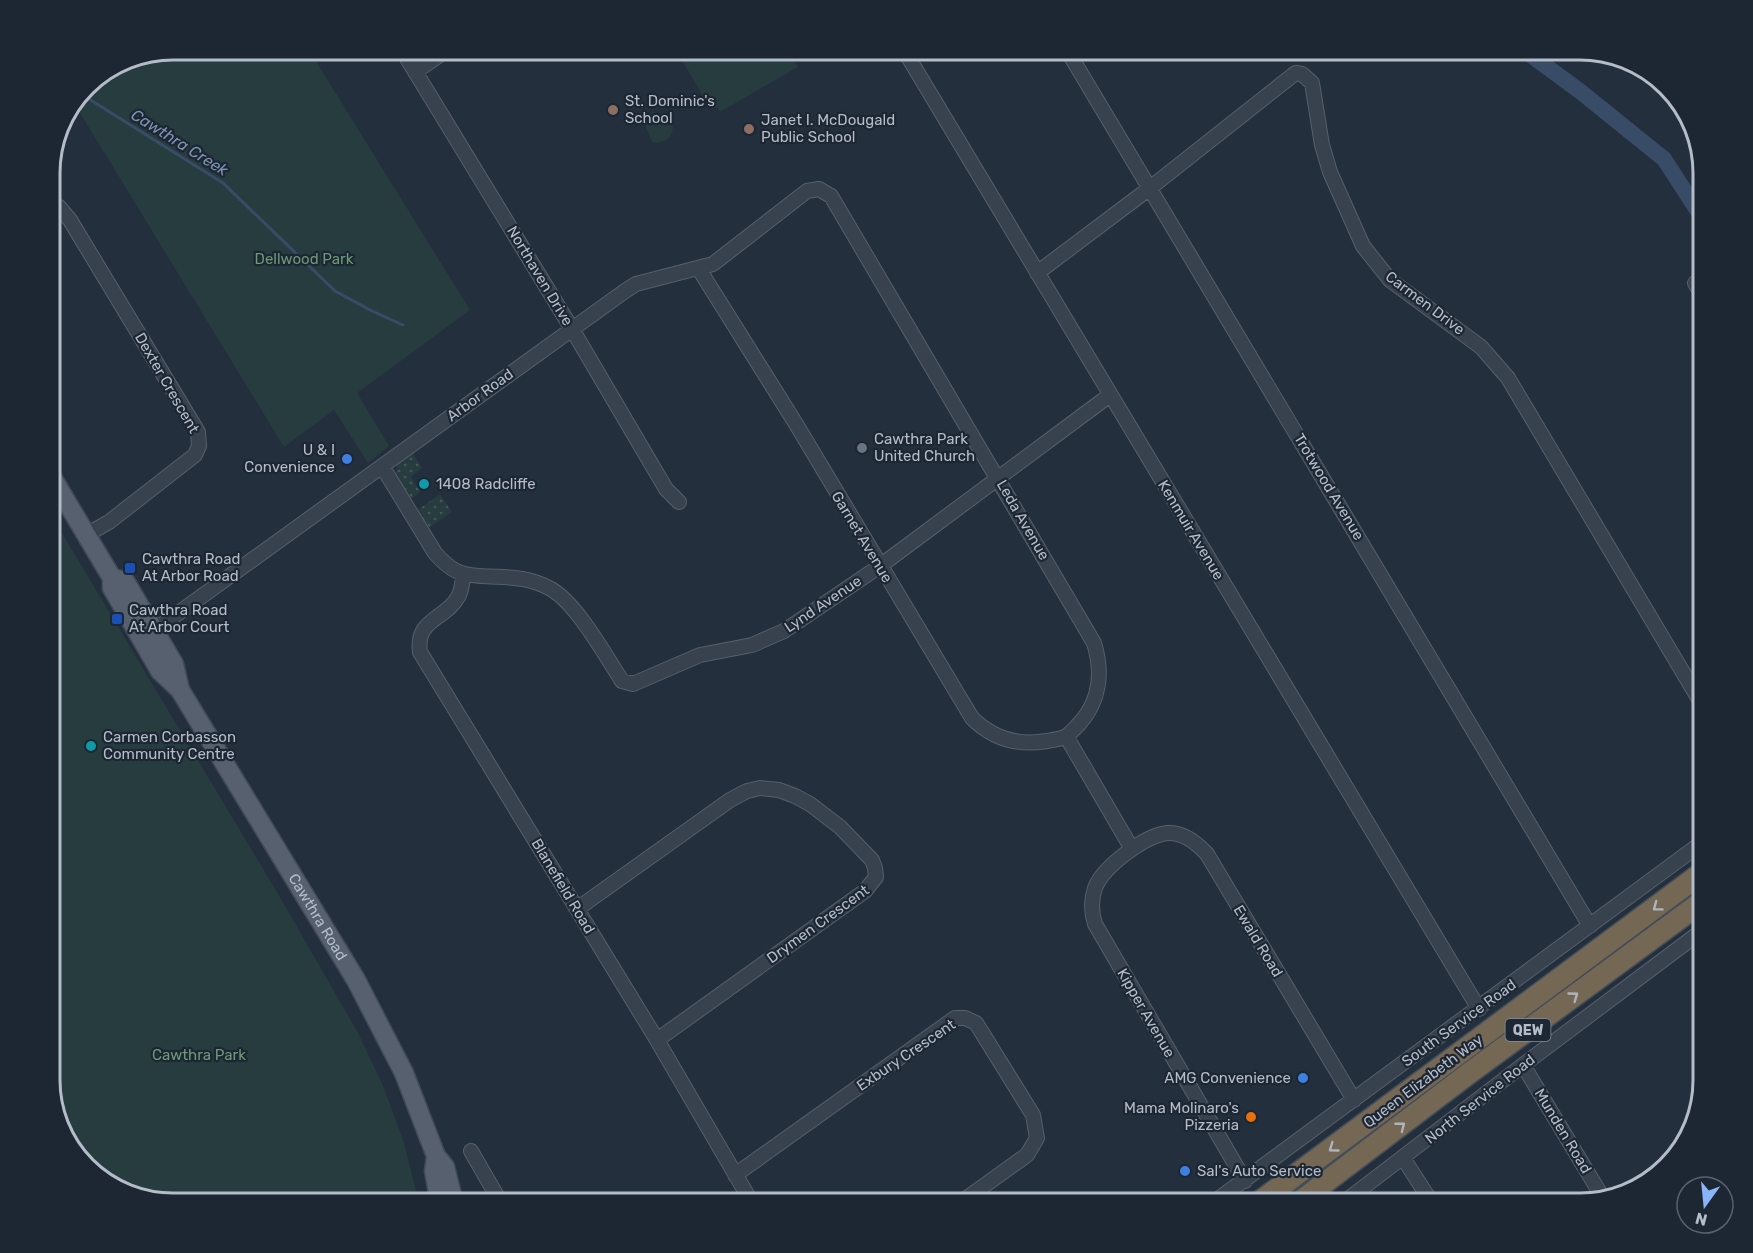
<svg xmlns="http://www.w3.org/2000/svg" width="1753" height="1253" font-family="Rubik,sans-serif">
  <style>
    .grass { fill: url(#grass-dots) }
    .park { fill: #263c3f }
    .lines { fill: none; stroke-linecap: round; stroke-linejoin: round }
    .stream { stroke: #394c67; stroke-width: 3 }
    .river { stroke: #394c67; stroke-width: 16 }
    .minor-casing { stroke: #565f6c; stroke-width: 16 }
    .major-casing { stroke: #414a57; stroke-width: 21 }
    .highway-casing { stroke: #434c59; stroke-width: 24 }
    .minor { stroke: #38414e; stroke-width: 14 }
    .major { stroke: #56606e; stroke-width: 18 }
    .highway { stroke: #746855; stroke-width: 21 }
    .oneway { stroke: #aeb4bd }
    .education-dot { fill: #8d6e63; stroke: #1d2633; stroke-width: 2 }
    .worship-dot { fill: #6b7280; stroke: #1d2633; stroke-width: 2 }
    .shop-dot { fill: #3f7fe0; stroke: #1d2633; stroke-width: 2 }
    .culture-dot { fill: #0f9aa8; stroke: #1d2633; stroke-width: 2 }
    .transit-dot { fill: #1a4fb4; stroke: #1d2633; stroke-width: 2 }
    .food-dot { fill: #e8710a; stroke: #1d2633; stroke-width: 2 }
    .labels { text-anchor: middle; stroke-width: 4.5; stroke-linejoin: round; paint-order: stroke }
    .shield { fill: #1d2633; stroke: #878f9c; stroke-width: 1.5 }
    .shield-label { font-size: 14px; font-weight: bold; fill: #b4bcc9 }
    .poi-label { font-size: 15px; fill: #b4bcc9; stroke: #1d2633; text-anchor: start }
    .park-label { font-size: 15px; fill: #6b9a76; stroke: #1d2633 }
    .street-label { font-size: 15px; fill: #b4bcc9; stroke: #1d2633 }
    .water-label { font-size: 16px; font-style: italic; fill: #7c92b1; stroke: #1d2633 }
    .rim { fill: none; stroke: #b4bcc9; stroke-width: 3 }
  </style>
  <defs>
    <pattern id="grass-dots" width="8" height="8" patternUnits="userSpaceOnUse" patternTransform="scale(1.5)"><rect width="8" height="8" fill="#263c3f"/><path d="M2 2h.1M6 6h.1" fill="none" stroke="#435659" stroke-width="1.8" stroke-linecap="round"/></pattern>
  </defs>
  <rect width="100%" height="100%" fill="#242f3e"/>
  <!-- grass -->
  <path class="grass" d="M412 452 422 468 411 477 421 492 408 501 394 476 399 462Z
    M440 494 452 512 426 530 415 512Z"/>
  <!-- park -->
  <path class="park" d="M173 50H309L470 310 357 393 389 446 368 463 334 410 284 447 74 103 91 80 126 59Z
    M676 50H788L798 67 720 112 718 108H710Z
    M653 112 673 120C674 135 668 145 652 142L644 122 646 114Z
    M50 513 284 904 358 1033 384 1088 404 1143 419 1203H173L98 1178 62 1135 50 1087Z"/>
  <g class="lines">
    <!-- stream -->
    <path class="stream" d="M81 94 223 183 335 291 372 311 403 325"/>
    <!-- river -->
    <path class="river" d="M1524 50 1581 92 1664 159 1703 219"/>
    <!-- minor casing -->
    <g class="minor-casing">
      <path id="minor" d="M402 50 572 329 666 489 679 502
        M904 50 1479 1009
        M1067 50 1590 926
        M415 72 447 50
        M50 206 59 207 70 220 198 432 199 446 195 455 109 522 86 535
        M1037 273 1150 188 1293 75 1296 73 1302 74 1312 83 1322 145 1330 172 1363 246 1390 280 1481 347 1508 378 1703 706
        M1695 283 1703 296
        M382 466 435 553C443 562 453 572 465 574 496 580 521 572 551 589 577 604 605 655 622 681L633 684 700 655 752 645 784 631 880 566 1110 395
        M464 574C462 581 462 591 458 597 446 619 415 619 420 652L657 1040 752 1203
        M148 635 625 291 636 284 713 264 807 191 819 189 831 196 1094 643C1103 672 1100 701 1079 724 1075 728 1070 734 1065 737 1060 739 1053 740 1047 741 1018 746 993 739 972 718L796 424 699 269
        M1066 736 1132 849
        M577 909 730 800 747 791 760 788 779 790 795 796 810 804 840 827 872 860 875 868 876 877 865 891 657 1040
        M1523 1065 1603 1198
        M471 1151 501 1203
        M1403 1158 1432 1203
        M735 1175 955 1018H965L976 1023 1033 1115 1037 1138 1027 1155 960 1203
        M1245 1181 1095 924C1091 912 1091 900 1095 888 1103 867 1144 836 1167 833 1183 832 1197 843 1207 854L1354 1100
        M1213 1203 1703 842
        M1343 1203 1523 1065 1703 930"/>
    </g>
    <!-- major casing -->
    <g class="major-casing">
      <g id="major">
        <path id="s1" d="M50 474 112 578V588L160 671 180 690 356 980 404 1073 436 1156 445 1167 454 1203"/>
        <path d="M112 578 125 581 174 664 180 690"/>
        <path d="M436 1157 434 1171 440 1203"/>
      </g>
    </g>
    <!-- highway casing -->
    <g class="highway-casing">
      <path id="highway" d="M1258 1203 1703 872
        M1298 1203 1468 1074 1703 901"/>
    </g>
    <!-- minor -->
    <use href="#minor" class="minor"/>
    <!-- major -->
    <use href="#major" class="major"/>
    <!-- highway -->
    <use href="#highway" class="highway"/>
  </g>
  <!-- one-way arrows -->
  <defs><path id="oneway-chevron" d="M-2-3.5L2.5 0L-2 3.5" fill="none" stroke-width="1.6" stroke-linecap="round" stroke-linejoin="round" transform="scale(1.5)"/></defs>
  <g class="oneway">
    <use href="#oneway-chevron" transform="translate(1657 907) rotate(143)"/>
    <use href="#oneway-chevron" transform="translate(1574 996) rotate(-36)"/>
    <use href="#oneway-chevron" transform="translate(1401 1126) rotate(-38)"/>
    <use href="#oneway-chevron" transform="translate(1333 1148) rotate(144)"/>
  </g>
  <!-- markers -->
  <g class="education-dot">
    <circle cx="613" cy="110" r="6"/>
    <circle cx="749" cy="129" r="6"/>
  </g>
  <circle class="worship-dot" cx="862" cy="448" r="6"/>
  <g class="shop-dot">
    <circle cx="347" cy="459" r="6"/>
    <circle cx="1303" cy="1078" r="6"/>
    <circle cx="1185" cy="1171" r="6"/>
  </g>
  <g class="culture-dot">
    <circle cx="424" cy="484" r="6"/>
    <circle cx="91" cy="746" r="6"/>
  </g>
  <g class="transit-dot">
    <rect x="124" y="562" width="12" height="12" rx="3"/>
    <rect x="111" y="613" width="12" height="12" rx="3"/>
  </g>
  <circle class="food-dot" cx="1251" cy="1117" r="6"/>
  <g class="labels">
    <!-- shield labels -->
    <rect class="shield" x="1505.5" y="1019" width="45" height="22" rx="4.5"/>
    <g class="shield-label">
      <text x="1528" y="1035">QEW</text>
    </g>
    <!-- poi labels -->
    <g class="poi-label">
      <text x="625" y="106">St. Dominic's<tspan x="625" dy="17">School</tspan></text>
      <text x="761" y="125">Janet I. McDougald<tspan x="761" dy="17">Public School</tspan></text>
      <text x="874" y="444">Cawthra Park<tspan x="874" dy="17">United Church</tspan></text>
      <text x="335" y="455" text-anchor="end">U &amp; I<tspan x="335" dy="17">Convenience</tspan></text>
      <text x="436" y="489">1408 Radcliffe</text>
      <text x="142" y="564">Cawthra Road<tspan x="142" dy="17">At Arbor Road</tspan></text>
      <text x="129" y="615">Cawthra Road<tspan x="129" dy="17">At Arbor Court</tspan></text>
      <text x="103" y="742">Carmen Corbasson<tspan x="103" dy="17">Community Centre</tspan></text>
      <text x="1291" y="1083" text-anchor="end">AMG Convenience</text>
      <text x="1239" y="1113" text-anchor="end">Mama Molinaro's<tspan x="1239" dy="17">Pizzeria</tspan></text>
      <text x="1197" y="1176">Sal's Auto Service</text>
    </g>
    <!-- park labels -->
    <g class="park-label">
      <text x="304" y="264">Dellwood Park</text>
      <text x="199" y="1060">Cawthra Park</text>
    </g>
    <!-- street labels -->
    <g class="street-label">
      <text transform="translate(540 276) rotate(59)" y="5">Northaven Drive</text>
      <text transform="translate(1425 303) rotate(37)" y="5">Carmen Drive</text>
      <text transform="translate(167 383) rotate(60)" y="5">Dexter Crescent</text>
      <text transform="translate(480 395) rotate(-36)" y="5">Arbor Road</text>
      <text transform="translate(1329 487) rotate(59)" y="5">Trotwood Avenue</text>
      <text transform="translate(1023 520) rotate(60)" y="5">Leda Avenue</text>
      <text transform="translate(1191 530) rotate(59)" y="5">Kenmuir Avenue</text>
      <text transform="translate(862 537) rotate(59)" y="5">Garnet Avenue</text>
      <text transform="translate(823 604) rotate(-34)" y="5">Lynd Avenue</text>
      <text transform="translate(563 886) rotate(59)" y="5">Blanefield Road</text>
      <text dy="5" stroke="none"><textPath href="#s1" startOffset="520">Cawthra Road</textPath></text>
      <text transform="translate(818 924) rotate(-36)" y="5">Drymen Crescent</text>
      <text transform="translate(1258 941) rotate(59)" y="5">Ewald Road</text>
      <text transform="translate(1146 1013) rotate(60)" y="5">Kipper Avenue</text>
      <text transform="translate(1459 1023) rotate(-36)" y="5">South Service Road</text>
      <text transform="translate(906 1055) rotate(-34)" y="5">Exbury Crescent</text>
      <text transform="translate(1423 1081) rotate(-37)" y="5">Queen Elizabeth Way</text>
      <text transform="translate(1480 1099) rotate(-38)" y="5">North Service Road</text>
      <text transform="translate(1563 1131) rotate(59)" y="5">Munden Road</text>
    </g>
    <!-- water labels -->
    <g class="water-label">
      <text transform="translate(180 142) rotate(32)" y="6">Cawthra Creek</text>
    </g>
  </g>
  <!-- crop -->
  <path d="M0 0H1753V1253H0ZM173 60H1580A113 113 0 0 1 1693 173V1080A113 113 0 0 1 1580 1193H173A113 113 0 0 1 60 1080V173A113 113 0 0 1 173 60Z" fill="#1d2633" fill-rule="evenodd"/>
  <path class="rim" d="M173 60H1580A113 113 0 0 1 1693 173V1080A113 113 0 0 1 1580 1193H173A113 113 0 0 1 60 1080V173A113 113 0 0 1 173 60Z"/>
  <!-- north arrow -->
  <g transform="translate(1705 1205) rotate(195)"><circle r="28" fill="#1d2633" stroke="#59626f" stroke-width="1.5"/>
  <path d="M0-4.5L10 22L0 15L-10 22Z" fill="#8ab4f8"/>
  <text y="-9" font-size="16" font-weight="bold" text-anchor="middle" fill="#b4bcc9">N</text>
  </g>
</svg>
